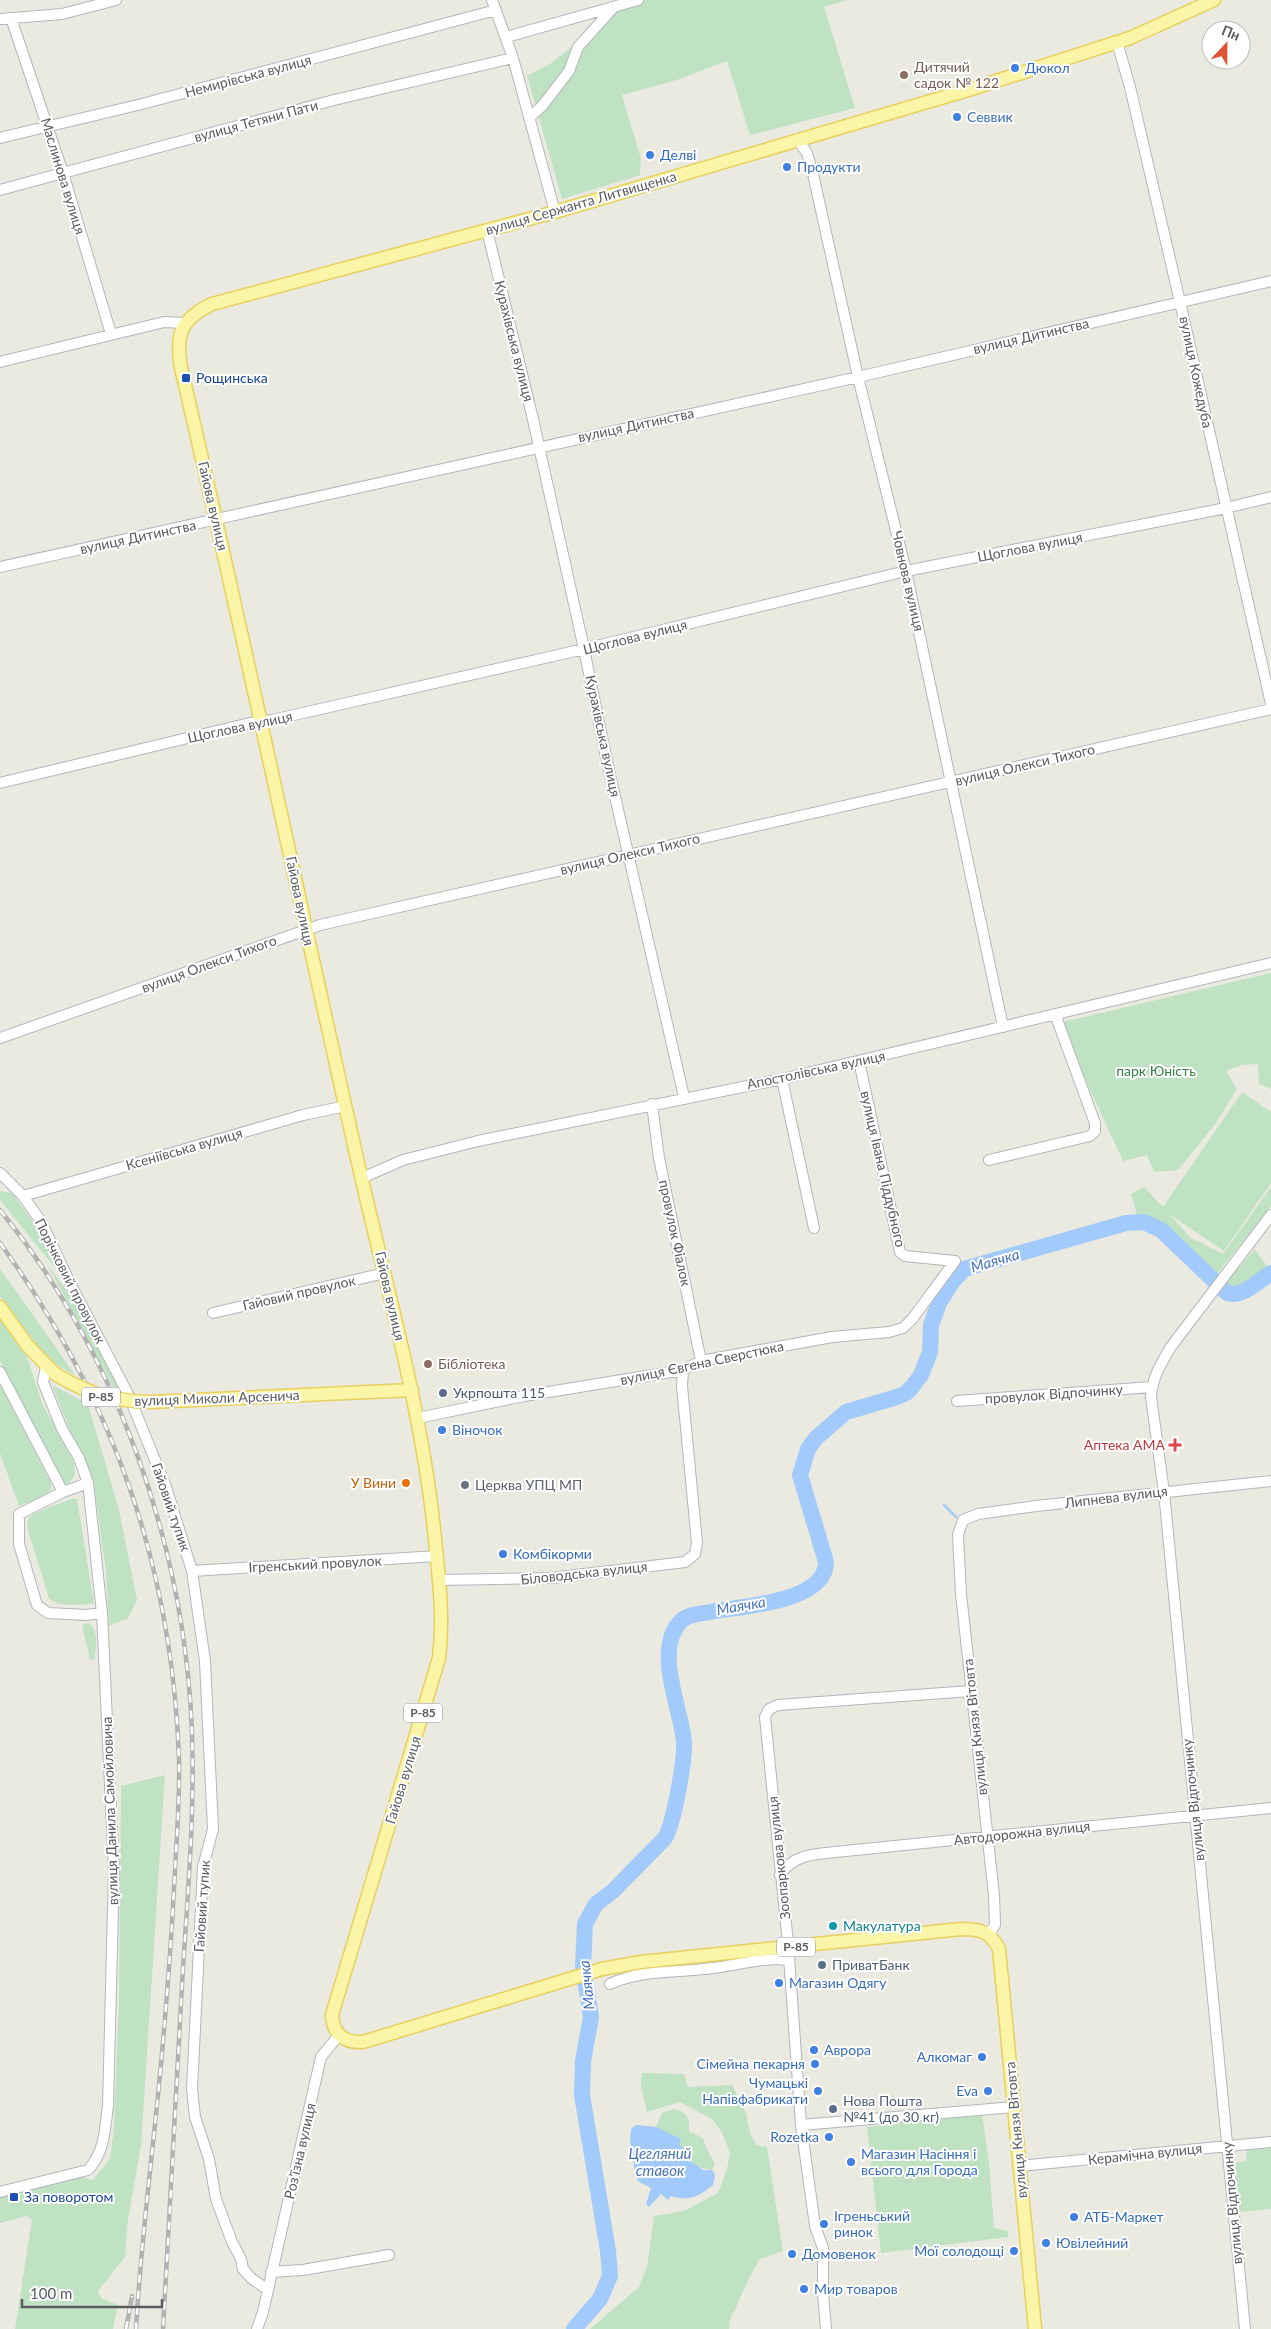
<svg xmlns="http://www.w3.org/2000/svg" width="1271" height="2329" font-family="Lato,sans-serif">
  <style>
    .green { fill: #bee2c2 }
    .water { fill: #a2cafa }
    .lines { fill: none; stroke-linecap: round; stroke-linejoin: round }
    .stream { stroke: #a2cafa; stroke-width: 2.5 }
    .river { stroke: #a2cafa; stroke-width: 16 }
    .minor-casing { stroke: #b3b6bb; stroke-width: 12 }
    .major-casing { stroke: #e8d05d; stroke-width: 15 }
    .minor { stroke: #fff; stroke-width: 10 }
    .major { stroke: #faf5a7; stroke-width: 12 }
    .rail-casing { stroke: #b1b2b2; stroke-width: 4.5 }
    .rail { stroke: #fff; stroke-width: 2.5; stroke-dasharray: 8; stroke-linecap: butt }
    .major-bridge-casing { stroke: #e8d05d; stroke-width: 15; stroke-linecap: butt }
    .major-bridge { stroke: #faf5a7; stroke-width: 12 }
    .shop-dot { fill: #3f7fe0; stroke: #fff; stroke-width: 2 }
    .education-dot { fill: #8d6e63; stroke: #fff; stroke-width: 2 }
    .transit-dot { fill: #1a4fb4; stroke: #fff; stroke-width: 2 }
    .service-dot { fill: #5c6f8a; stroke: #fff; stroke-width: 2 }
    .health-dot { fill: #e0444e; stroke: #fff; stroke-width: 2 }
    .food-dot { fill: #e8710a; stroke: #fff; stroke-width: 2 }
    .worship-dot { fill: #6b7280; stroke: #fff; stroke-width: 2 }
    .culture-dot { fill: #0f9aa8; stroke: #fff; stroke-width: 2 }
    .labels { text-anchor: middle; stroke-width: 4; stroke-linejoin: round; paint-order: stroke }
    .shield { fill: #fff; stroke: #8b8d90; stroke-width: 1 }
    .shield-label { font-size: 12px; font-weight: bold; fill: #595c61 }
    .education-label { font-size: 14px; fill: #785e54; stroke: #fff; text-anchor: start }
    .shop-label { font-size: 14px; fill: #366cbe; stroke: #fff; text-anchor: start }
    .street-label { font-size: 14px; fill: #595c61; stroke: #fff }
    .transit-label { font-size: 14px; fill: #164399; stroke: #fff; text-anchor: start }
    .park-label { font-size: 14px; fill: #398044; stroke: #fff }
    .service-label { font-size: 14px; fill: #4e5e75; stroke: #fff; text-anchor: start }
    .health-label { font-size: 14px; fill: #be3a42; stroke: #fff; text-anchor: end }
    .food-label { font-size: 14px; fill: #c56008; stroke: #fff; text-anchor: end }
    .worship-label { font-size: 14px; fill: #5b616d; stroke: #fff; text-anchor: start }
    .culture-label { font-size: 14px; fill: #0d838f; stroke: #fff; text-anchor: start }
    .water-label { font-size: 15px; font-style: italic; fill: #4773bb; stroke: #fff }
  </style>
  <rect width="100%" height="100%" fill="#ebeae1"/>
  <!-- green -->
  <path class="green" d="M632 0H847L824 7 855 108 750 135 727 61 677 80 622 95 641 159 640 175 562 199 527 76 550 64Z
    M1271 973V1089L1259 1084 1258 1064 1242 1065 1226 1071 1237 1089 1216 1123 1178 1170 1154 1172 1147 1155 1123 1161 1081 1070 1063 1022Z
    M1242 1092 1271 1112V1183L1224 1251 1169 1214 1191 1238 1223 1254 1271 1187V1206L1217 1274 1148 1218 1137 1215 1131 1194 1144 1187 1163 1207Z
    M0 1191 12 1193 37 1228 65 1280 0 1200Z
    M1255 1249 1270 1271 1233 1288 1226 1282Z
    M47 1264 74 1301 124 1393 116 1392Z
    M0 1269 11 1284 75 1375 60 1367 45 1355 9 1309 0 1296Z
    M0 1318 27 1357 42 1403 74 1463 75 1475 68 1484 64 1483 0 1361Z
    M0 1385 51 1483V1489L44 1496 19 1506 0 1453Z
    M52 1385 88 1404 119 1510 137 1600 128 1618 109 1626 106 1572 95 1491 91 1474 69 1428Z
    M71 1499H77L94 1604C80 1604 59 1608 49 1598L27 1527 28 1519 33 1514Z
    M88 1623C100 1629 95 1647 95 1659L90 1660 82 1625Z
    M165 1775 141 2146 128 2219 125 2257 98 2291 101 2298 118 2305 113 2329H15L32 2220 27 2216 0 2223V2196L78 2176 93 2180 110 2159 114 2127 119 1999 121 1786Z
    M642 2073 684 2074 688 2087 732 2085 746 2113 750 2133 756 2145 767 2147 783 2251 760 2259C751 2274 744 2288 738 2303 733 2316 730 2313 729 2329H590L639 2287 647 2267 654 2216 684 2211 718 2193 727 2169 730 2152 721 2131 712 2119 680 2102 647 2112 641 2086Z
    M674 2109C686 2112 690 2117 689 2131L703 2138 707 2150 715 2163 712 2170 696 2167 679 2145 656 2127 662 2113Z
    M982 2114 989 2163 994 2228 1008 2231V2237L881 2253 867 2127Z
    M1271 2148V2209L1240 2212 1235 2163 1246 2161 1247 2150Z"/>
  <!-- water -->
  <path class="water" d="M636 2125 656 2127 681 2139 679 2145 690 2153V2161L703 2170H712L715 2175 713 2185C700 2196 688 2202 671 2196L668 2200 661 2194 649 2207 646 2204 651 2188 639 2182 636 2177 630 2140 631 2129Z"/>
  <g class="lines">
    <!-- stream -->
    <path class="stream" d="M944 1505 956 1517"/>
    <!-- river -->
    <path class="river" d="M574 2329 600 2299 610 2276 608 2251 582 2095 583 2061 591 2017 583 1966 585 1924 596 1904 613 1891 665 1838C674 1823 685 1760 684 1742 681 1708 653 1649 681 1621 688 1614 700 1614 710 1612 740 1606 826 1603 826 1562L800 1475 808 1449 816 1438 846 1412 897 1397 906 1393 912 1387 921 1375 930 1352 931 1325 939 1303 953 1281 964 1269 1126 1223 1144 1222 1161 1230 1227 1293C1242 1298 1259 1281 1271 1273"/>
    <!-- minor casing -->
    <g class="minor-casing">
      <path id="minor" d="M492 0 513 58 555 212
        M11 18 63 173 111 334
        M0 19 62 14 116 0
        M506 37 638 0
        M1117 42 1130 87 1180 302 1271 704
        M529 118 543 105 569 71 578 47 613 8
        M0 138 142 104 496 10
        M797 139 807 153 813 174 858 377 906 571 1003 1027
        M0 190 334 100 513 58
        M487 230 532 415 584 649 608 766 684 1097
        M0 362 164 322 185 323
        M0 567 858 377 1271 281
        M0 783 250 723 272 720 584 649 906 571 1226 508 1271 497
        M0 1038 320 925 1271 709
        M859 1061 900 1252 905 1256 955 1261
        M782 1079 814 1228
        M652 1104 659 1158 701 1361
        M989 1160 1090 1136 1095 1131V1123L1055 1014
        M0 1173 23 1196 42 1223 69 1281 129 1396 166 1487 192 1571 205 1661 213 1829 203 1867 192 2089 195 2117 209 2159 216 2199 232 2242 241 2259 243 2269 251 2278 268 2290
        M362 1178 403 1160 478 1141 782 1079 1271 963
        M23 1196 303 1115 346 1106
        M213 1313 385 1273
        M0 1372 63 1492 88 1483
        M957 1401 1152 1387
        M418 1418 524 1396 683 1370 701 1361 832 1337 889 1332 903 1328 913 1318 955 1261
        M63 1492 19 1514V1544L37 1605 48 1613 86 1615 102 1613
        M192 1571 438 1556
        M439 1580 551 1578 685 1562 695 1554 697 1543 682 1386 683 1370
        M780 1875C795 1852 820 1854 845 1851L1271 1808
        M989 1934 995 1925 994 1895 961 1594 958 1535 963 1520 978 1514 1036 1506 1271 1481
        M610 1984C641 1969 680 1973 713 1968 739 1965 763 1957 789 1960
        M801 2125 1014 2107
        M1019 2166 1271 2142
        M0 2192 88 2170C105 2152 105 2129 108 2105L114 1871 102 1613 88 1483 79 1458 62 1429 43 1382 46 1367
        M271 2272 303 2270 389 2255
        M257 2329 263 2312 321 2057 339 2035
        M826 2329 823 2293V2248L815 2226 801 2125 788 1943 765 1717 769 1709 778 1705 971 1691
        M1245 2329 1164 1492 1151 1397C1152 1378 1161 1364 1170 1348L1271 1215"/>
    </g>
    <!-- major casing -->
    <g class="major-casing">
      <path id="major" d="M0 1307 27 1345 55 1374
        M151 1402 412 1390
        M1035 2329 999 1949C990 1931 980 1929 961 1929L641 1962 602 1969 363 2042C344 2043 333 2034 332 2015L439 1658C444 1618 439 1579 435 1539 423 1416 389 1297 361 1176 300 907 244 636 181 368 175 334 181 319 212 304L555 212 968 90 1130 38 1214 0"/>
    </g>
    <!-- minor -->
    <use href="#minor" class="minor"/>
    <!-- major -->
    <use href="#major" class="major"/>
    <!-- rail casing -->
    <g class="rail-casing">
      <path id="rail" d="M0 1210C118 1356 185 1546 192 1733 195 1817 187 1901 182 1985 176 2099 170 2214 163 2329
        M0 1243C113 1399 172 1565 179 1759 180 1802 176 1846 174 1889 171 1944 167 1998 162 2053 154 2145 141 2237 136 2329
        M126 2329 132 2296"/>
    </g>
    <!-- rail -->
    <use href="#rail" class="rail"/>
    <!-- major-bridge casing -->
    <g class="major-bridge-casing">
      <path id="major-bridge" d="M55 1374C89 1394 111 1401 151 1402"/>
    </g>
    <!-- major-bridge -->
    <use href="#major-bridge" class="major-bridge"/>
  </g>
  <!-- markers -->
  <g class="shop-dot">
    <circle cx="1015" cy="68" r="5"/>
    <circle cx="957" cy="117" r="5"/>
    <circle cx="650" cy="155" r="5"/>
    <circle cx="787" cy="167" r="5"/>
    <circle cx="442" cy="1430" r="5"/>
    <circle cx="503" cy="1554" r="5"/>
    <circle cx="779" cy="1983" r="5"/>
    <circle cx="814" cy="2050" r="5"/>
    <circle cx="982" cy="2057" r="5"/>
    <circle cx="815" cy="2064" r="5"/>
    <circle cx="818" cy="2091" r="5"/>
    <circle cx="988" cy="2091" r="5"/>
    <circle cx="829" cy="2137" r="5"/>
    <circle cx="851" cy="2162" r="5"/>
    <circle cx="1074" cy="2217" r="5"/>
    <circle cx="824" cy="2224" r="5"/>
    <circle cx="1046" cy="2243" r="5"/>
    <circle cx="1014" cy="2251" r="5"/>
    <circle cx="792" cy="2254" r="5"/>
    <circle cx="804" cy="2289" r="5"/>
  </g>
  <g class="education-dot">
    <circle cx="904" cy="75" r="5"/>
    <circle cx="428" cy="1364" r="5"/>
  </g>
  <g class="transit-dot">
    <rect x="181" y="373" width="10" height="10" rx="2.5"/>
    <rect x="9" y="2192" width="10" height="10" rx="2.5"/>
  </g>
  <g class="service-dot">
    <circle cx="443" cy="1393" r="5"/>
    <circle cx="822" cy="1965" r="5"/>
    <circle cx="833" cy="2109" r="5"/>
  </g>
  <path class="health-dot" d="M1172.5 1437.5h5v5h5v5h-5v5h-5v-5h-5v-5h5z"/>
  <circle class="food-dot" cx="406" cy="1483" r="5"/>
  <circle class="worship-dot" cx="465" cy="1485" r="5"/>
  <circle class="culture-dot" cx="833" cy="1926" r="5"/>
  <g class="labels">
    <!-- shield labels -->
    <g class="shield">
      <rect x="82" y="1387.5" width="38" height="19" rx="4"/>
      <rect x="404" y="1703.5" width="38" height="19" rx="4"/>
      <rect x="777" y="1937.5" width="38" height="19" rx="4"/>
    </g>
    <g class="shield-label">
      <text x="101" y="1401">Р-85</text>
      <text x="423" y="1717">Р-85</text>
      <text x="796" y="1951">Р-85</text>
    </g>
    <!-- education labels -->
    <g class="education-label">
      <text x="914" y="72">Дитячий<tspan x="914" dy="16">садок № 122</tspan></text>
      <text x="438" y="1369">Бібліотека</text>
    </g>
    <!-- shop labels -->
    <g class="shop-label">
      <text x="1025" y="73">Дюкол</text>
      <text x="967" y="122">Севвик</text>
      <text x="660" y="160">Делві</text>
      <text x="797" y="172">Продукти</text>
      <text x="452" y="1435">Віночок</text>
      <text x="513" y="1559">Комбікорми</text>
      <text x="789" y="1988">Магазин Одягу</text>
      <text x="824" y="2055">Аврора</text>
      <text x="972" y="2062" text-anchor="end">Алкомаг</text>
      <text x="805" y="2069" text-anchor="end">Сімейна пекарня</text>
      <text x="808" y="2088" text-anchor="end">Чумацькі<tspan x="808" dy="16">Напівфабрикати</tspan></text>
      <text x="978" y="2096" text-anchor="end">Eva</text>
      <text x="819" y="2142" text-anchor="end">Rozetka</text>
      <text x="861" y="2159">Магазин Насіння і<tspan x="861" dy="16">всього для Города</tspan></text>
      <text x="834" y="2221">Ігреньський<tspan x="834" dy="16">ринок</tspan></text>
      <text x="1084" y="2222">АТБ-Маркет</text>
      <text x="1056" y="2248">Ювілейний</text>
      <text x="1004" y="2256" text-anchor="end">Мої солодощі</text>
      <text x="802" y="2259">Домовенок</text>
      <text x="814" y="2294">Мир товаров</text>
    </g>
    <!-- street labels -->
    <g class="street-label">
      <text transform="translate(248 76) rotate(-15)" y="5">Немирівська вулиця</text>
      <text transform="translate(256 121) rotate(-15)" y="5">вулиця Тетяни Пати</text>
      <text transform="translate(63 176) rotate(73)" y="5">Маслинова вулиця</text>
      <text transform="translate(581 203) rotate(-16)" y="5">вулиця Сержанта Литвищенка</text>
      <text transform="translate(1031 336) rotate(-13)" y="5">вулиця Дитинства</text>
      <text transform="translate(514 341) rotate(76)" y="5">Курахівська вулиця</text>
      <text transform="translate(1196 372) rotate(78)" y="5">вулиця Кожедуба</text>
      <text transform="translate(636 425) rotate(-12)" y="5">вулиця Дитинства</text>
      <text transform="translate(213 506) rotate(77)" y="5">Гайова вулиця</text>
      <text transform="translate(138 537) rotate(-12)" y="5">вулиця Дитинства</text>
      <text transform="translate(1030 547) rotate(-11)" y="5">Щоглова вулиця</text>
      <text transform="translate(908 581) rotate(77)" y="5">Човнова вулиця</text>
      <text transform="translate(635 637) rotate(-14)" y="5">Щоглова вулиця</text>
      <text transform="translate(240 727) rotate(-12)" y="5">Щоглова вулиця</text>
      <text transform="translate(603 736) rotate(78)" y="5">Курахівська вулиця</text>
      <text transform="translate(1025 765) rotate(-13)" y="5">вулиця Олекси Тихого</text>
      <text transform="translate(630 854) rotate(-13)" y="5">вулиця Олекси Тихого</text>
      <text transform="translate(300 901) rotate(78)" y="5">Гайова вулиця</text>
      <text transform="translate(209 964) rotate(-20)" y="5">вулиця Олекси Тихого</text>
      <text transform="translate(816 1070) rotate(-12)" y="5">Апостолівська вулиця</text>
      <text transform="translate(184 1149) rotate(-16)" y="5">Ксеніївська вулиця</text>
      <text transform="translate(883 1169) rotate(77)" y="5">вулиця Івана Піддубного</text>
      <text transform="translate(675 1233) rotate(78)" y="5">провулок Фіалок</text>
      <text transform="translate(70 1281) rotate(63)" y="5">Порічковий провулок</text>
      <text transform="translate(299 1293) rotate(-13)" y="5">Гайовий провулок</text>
      <text transform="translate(390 1296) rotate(77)" y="5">Гайова вулиця</text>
      <text transform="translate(702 1363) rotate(-12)" y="5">вулиця Євгена Сверстюка</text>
      <text transform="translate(1054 1394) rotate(-4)" y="5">провулок Відпочинку</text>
      <text transform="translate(217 1398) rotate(-2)" y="5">вулиця Миколи Арсенича</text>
      <text transform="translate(1116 1497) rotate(-7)" y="5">Липнева вулиця</text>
      <text transform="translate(171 1507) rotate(71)" y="5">Гайовий тупик</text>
      <text transform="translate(315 1564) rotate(-3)" y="5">Ігренський провулок</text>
      <text transform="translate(584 1573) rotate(-6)" y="5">Біловодська вулиця</text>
      <text transform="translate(975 1727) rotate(-96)" y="5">вулиця Князя Вітовта</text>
      <text transform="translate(403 1780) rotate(-73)" y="5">Гайова вулиця</text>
      <text transform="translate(1193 1800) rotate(-96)" y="5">вулиця Відпочинку</text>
      <text transform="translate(110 1811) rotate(-92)" y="5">вулиця Данила Самойловича</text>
      <text transform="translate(1022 1833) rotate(-6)" y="5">Автодорожна вулиця</text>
      <text transform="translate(779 1858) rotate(-96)" y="5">Зоопаркова вулиця</text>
      <text transform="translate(202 1906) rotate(-86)" y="5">Гайовий тупик</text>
      <text transform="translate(1016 2130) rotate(-95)" y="5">вулиця Князя Вітовта</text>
      <text transform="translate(300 2151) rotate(-77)" y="5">Розʼїзна вулиця</text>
      <text transform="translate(1145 2154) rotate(-6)" y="5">Керамічна вулиця</text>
      <text transform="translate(1232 2203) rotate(-95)" y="5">вулиця Відпочинку</text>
    </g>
    <!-- transit labels -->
    <g class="transit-label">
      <text x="196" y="383">Рощинська</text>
      <text x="24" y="2202">За поворотом</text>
    </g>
    <!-- park labels -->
    <g class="park-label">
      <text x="1156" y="1076">парк Юність</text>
    </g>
    <!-- service labels -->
    <g class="service-label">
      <text x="453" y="1398">Укрпошта 115</text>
      <text x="832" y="1970">ПриватБанк</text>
      <text x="843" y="2106">Нова Пошта<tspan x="843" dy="16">№41 (до 30 кг)</tspan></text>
    </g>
    <!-- health labels -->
    <g class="health-label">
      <text x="1165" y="1450">Аптека АМА</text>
    </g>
    <!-- food labels -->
    <g class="food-label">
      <text x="396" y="1488">У Вини</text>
    </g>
    <!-- worship labels -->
    <g class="worship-label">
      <text x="475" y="1490">Церква УПЦ МП</text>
    </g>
    <!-- culture labels -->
    <g class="culture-label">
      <text x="843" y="1931">Макулатура</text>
    </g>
    <!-- water labels -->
    <g class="water-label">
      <text transform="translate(995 1261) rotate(-16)" y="5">Маячка</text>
      <text transform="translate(741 1606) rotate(-10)" y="5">Маячка</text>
      <text transform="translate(587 1985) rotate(-96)" y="5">Маячка</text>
      <text x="660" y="2159">Цегляний<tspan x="660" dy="17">ставок</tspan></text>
    </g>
  </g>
  <!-- north arrow -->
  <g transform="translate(1226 45) rotate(22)"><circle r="24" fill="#ffffff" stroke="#bdbec0"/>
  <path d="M0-4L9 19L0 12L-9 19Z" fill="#de5334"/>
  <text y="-8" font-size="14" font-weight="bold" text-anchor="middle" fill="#595c61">Пн</text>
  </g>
  <!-- scale -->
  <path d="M22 2299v8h140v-8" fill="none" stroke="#595c61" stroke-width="2.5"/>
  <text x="30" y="2299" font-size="15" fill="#595c61" stroke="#ffffff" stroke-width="4" paint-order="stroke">100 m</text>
</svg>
